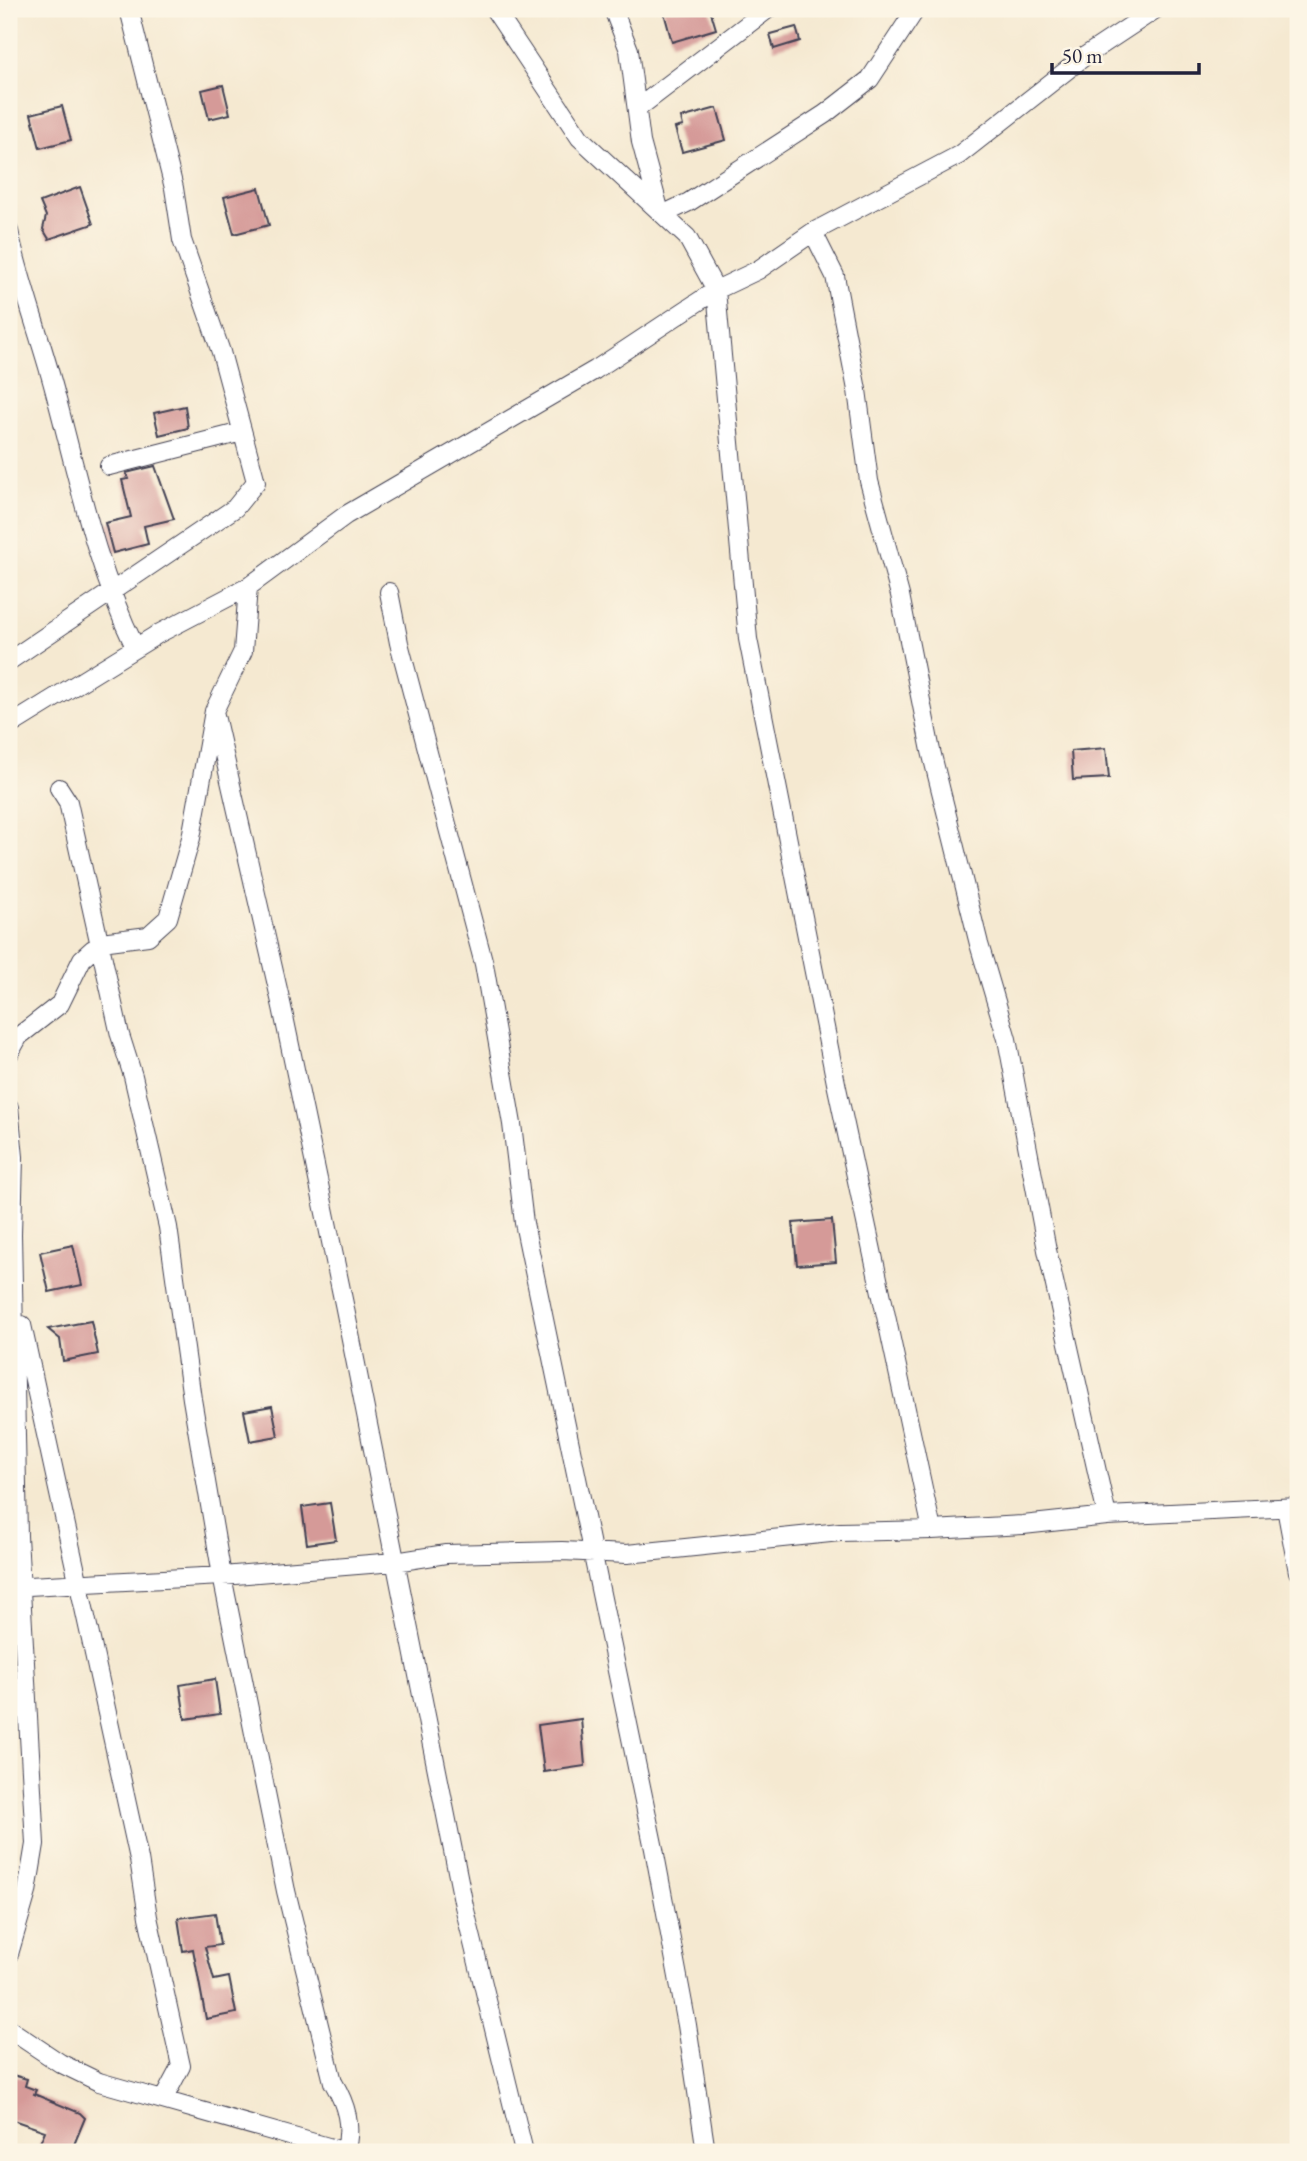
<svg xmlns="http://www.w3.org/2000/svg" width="1307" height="2161" font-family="'EB Garamond',serif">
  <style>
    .building { fill: #d59a98 }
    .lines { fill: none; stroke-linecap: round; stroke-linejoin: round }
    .street-casing { stroke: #424052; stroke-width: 20 }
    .street { stroke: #fff; stroke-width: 18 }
  </style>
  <rect width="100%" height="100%" fill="#fcf5e5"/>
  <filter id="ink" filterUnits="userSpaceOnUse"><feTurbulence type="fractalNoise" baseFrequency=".0143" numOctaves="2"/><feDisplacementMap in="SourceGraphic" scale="14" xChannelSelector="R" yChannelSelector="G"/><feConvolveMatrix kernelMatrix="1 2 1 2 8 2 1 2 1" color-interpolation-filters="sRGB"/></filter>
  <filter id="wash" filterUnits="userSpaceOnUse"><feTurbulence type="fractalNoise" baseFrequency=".00686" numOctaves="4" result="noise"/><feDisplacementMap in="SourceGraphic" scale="28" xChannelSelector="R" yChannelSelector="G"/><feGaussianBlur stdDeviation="1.57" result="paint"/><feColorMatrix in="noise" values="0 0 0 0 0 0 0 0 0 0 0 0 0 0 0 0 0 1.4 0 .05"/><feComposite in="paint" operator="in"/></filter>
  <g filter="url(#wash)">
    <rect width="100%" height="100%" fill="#f5e9d1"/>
    <g id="blocks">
      <!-- building -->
      <path class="building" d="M663 9H710L716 29 672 42Z
        M796 27 800 41 774 49 770 34Z
        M223 85 230 114 209 119 202 90Z
        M62 106 71 140 40 148 31 114Z
        M717 108 726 140 682 152 675 128 683 126 681 118Z
        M80 187 93 224 49 239 43 229 46 216 40 202Z
        M259 188 269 225 234 234 224 197Z
        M185 406 188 428 159 435 154 413Z
        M155 466 174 519 144 526 148 544 113 553 105 523 131 517 122 480 128 479 126 473Z
        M1106 748 1109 778 1073 780 1071 751Z
        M832 1220 836 1262 797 1265 793 1223Z
        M73 1245 82 1285 49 1292 40 1252Z
        M91 1321 98 1354 63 1361 60 1339 48 1329Z
        M272 1406 278 1436 250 1441 244 1411Z
        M330 1503 336 1540 307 1544 302 1507Z
        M215 1679 220 1714 185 1719 180 1685Z
        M581 1719 585 1766 544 1772 538 1725Z
        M215 1913 220 1945 205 1947 214 1980 229 1977 236 2013 206 2019 193 1949 183 1951 178 1918Z
        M9 2074 27 2079 25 2086 36 2090 34 2094 80 2113 85 2118 71 2152H36L45 2131 13 2120 9 2125Z"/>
    </g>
  </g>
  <g filter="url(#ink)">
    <use href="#blocks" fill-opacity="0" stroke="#424052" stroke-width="2"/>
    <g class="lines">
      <!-- street casing -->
      <g class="street-casing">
        <path id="street" d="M494 9 580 138 687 237 716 290 748 639 836 1083 932 1530
          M613 9 629 50 641 142 658 205
          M638 108 768 9
          M664 214 689 202 825 114 870 79 916 9
          M9 231C21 287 42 341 56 396 79 482 96 567 135 647
          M813 232 835 276 857 390 869 481 900 595 931 751 979 944 1007 1039 1047 1250 1107 1516
          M109 466 242 432
          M389 592 399 643 484 964 512 1124 524 1223 654 1849 687 2025 706 2152
          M9 661 235 508 256 482 221 352 182 240 174 188 129 9
          M214 711 282 1007 344 1304 464 1906 524 2152
          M9 726 158 634 248 587 346 515 595 370 716 290 758 270 813 232 959 155 1085 56 1156 9
          M59 788 68 802 120 1035 133 1076 168 1227 192 1399 222 1576 286 1891 333 2082C346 2104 353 2126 345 2152
          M9 1054 19 1036 60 1004 82 959 93 949 109 941 148 936 168 918 191 838 214 711 243 651 248 587
          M9 1107 14 1157 12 1234 18 1536 35 1844 27 1892 9 1954
          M22 1325 139 1859 148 1917 181 2066 164 2098
          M1286 1508 1298 1572
          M9 1587 222 1576 395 1562 446 1554 562 1551 627 1554 840 1532 932 1530 1023 1525 1107 1516 1298 1507
          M9 2029 60 2063 99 2082 346 2152"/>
      </g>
      <!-- street -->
      <use href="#street" class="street"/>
    </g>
  </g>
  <!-- margin -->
  <rect width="1307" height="2161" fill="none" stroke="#fcf5e5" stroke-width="35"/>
  <!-- scale -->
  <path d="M1052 63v10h147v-10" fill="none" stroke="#22223b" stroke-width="3.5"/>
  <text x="1062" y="63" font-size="21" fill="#22223b" stroke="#fcf5e5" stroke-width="5" paint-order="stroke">50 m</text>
</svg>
